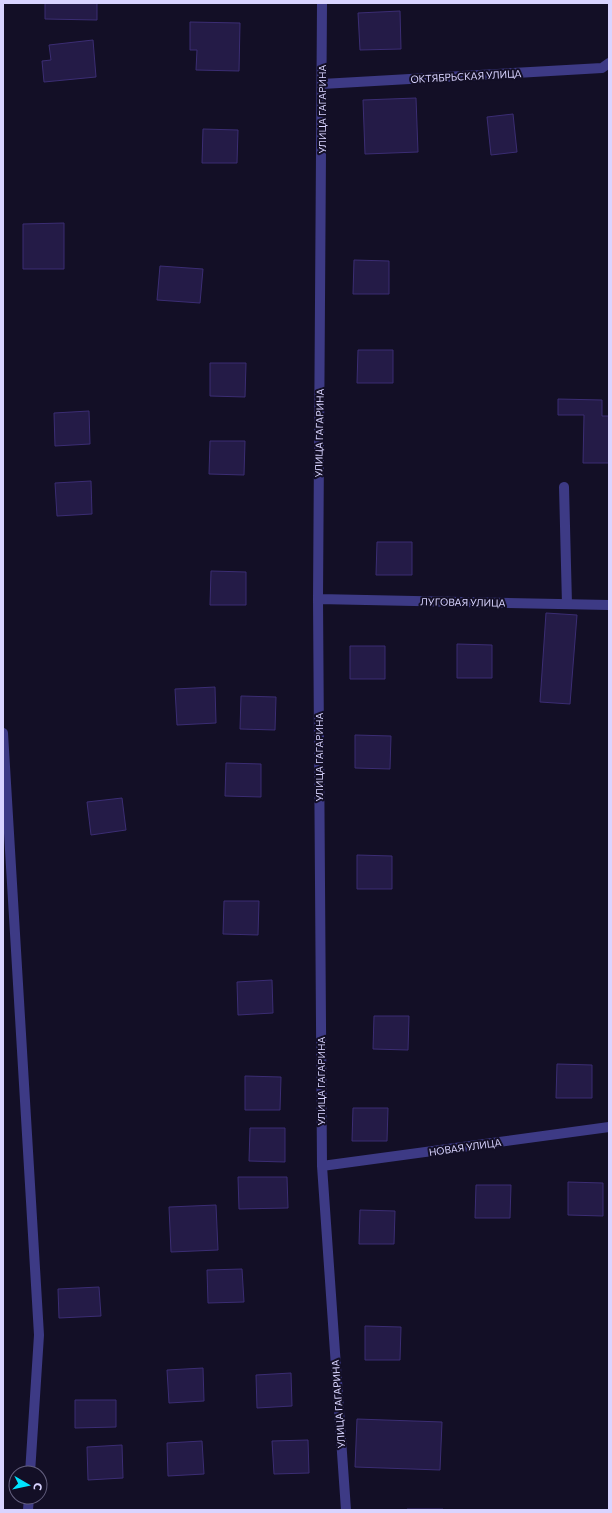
<svg xmlns="http://www.w3.org/2000/svg" width="612" height="1513" font-family="Commissioner,sans-serif">
  <style>
    .building { fill: #241b47; stroke: #3b2d73 }
    .lines { fill: none; stroke-linecap: round; stroke-linejoin: round }
    .lane { stroke: #3d3a85; stroke-width: 10 }
    .street { stroke: #3d3a85; stroke-width: 10 }
    .labels { text-anchor: middle; stroke-width: 4; stroke-linejoin: round; paint-order: stroke }
    .street-label { font-size: 10px; fill: #d9d4ff; stroke: #130f26 }
  </style>
  <rect width="100%" height="100%" fill="#130f26"/>
  <!-- building -->
  <path class="building" d="M45 3H97V20L45 19Z
    M400 11 401 49 360 50 358 13Z
    M190 22 240 23 239 71 196 70 197 50H190Z
    M93 40 96 77 44 82 42 61 51 60 49 45Z
    M416 98 418 152 365 154 363 100Z
    M513 114 517 152 491 155 487 117Z
    M203 129 238 130 237 163H202Z
    M64 223V269H23V224Z
    M354 260 389 261V294H353Z
    M160 266 203 269 200 303 157 300Z
    M358 350H393V383H357Z
    M210 363H246L245 397 210 396Z
    M558 399 602 400V416H609V463H583L584 415H558Z
    M89 411 90 444 55 446 54 413Z
    M210 441H245L244 475 209 474Z
    M91 481 92 514 57 516 55 483Z
    M377 542H412V575H376Z
    M211 571 246 572V605H210Z
    M546 613 577 615 570 704 540 702Z
    M457 644 492 645V678H457Z
    M350 646H385V679H350Z
    M215 687 216 723 177 725 175 689Z
    M241 696 276 697 275 730 240 729Z
    M355 735 391 736 390 769 355 768Z
    M226 763 261 764V797L225 796Z
    M122 798 126 830 91 835 87 802Z
    M357 855 392 856V889H357Z
    M224 901H259L258 935 223 934Z
    M272 980 273 1013 238 1015 237 982Z
    M374 1016H409L408 1050 373 1049Z
    M557 1064 592 1065V1098H556Z
    M245 1076 281 1077 280 1110H245Z
    M353 1108H388L387 1141H352Z
    M250 1128H285V1162L249 1161Z
    M238 1177H287L288 1208 239 1209Z
    M568 1182 603 1183V1216L568 1215Z
    M476 1185H511L510 1218H475Z
    M216 1205 218 1250 171 1252 169 1207Z
    M360 1210 395 1211 394 1244H359Z
    M242 1269 244 1302 208 1303 207 1270Z
    M99 1287 101 1316 59 1318 58 1289Z
    M365 1326 401 1327 400 1360H365Z
    M203 1368 204 1401 169 1403 167 1370Z
    M291 1373 292 1406 257 1408 256 1375Z
    M75 1400H116V1427L75 1428Z
    M357 1419 442 1422 440 1470 355 1467Z
    M308 1440 309 1473 274 1474 272 1441Z
    M202 1441 204 1474 168 1476 167 1443Z
    M122 1445 123 1478 88 1480 87 1447Z
    M407 1509H443V1510H407Z"/>
  <g class="lines">
    <!-- lane -->
    <path class="lane" d="M564 487 567 604
      M3 733 39 1335 30 1473
      M28 1510 29 1497"/>
    <!-- street -->
    <path class="street" d="M322 3 318 599 322 1166 346 1510
      M322 84 602 68 609 63
      M318 599 609 605
      M322 1166 609 1127"/>
  </g>
  <g class="labels">
    <!-- street labels -->
    <g class="street-label">
      <text transform="translate(466 76) rotate(-3)" y="4">ОКТЯБРЬСКАЯ УЛИЦА</text>
      <text transform="translate(322 109) rotate(-90)" y="4">УЛИЦА ГАГАРИНА</text>
      <text transform="translate(319 433) rotate(-89)" y="4">УЛИЦА ГАГАРИНА</text>
      <text transform="translate(463 602) rotate(1)" y="4">ЛУГОВАЯ УЛИЦА</text>
      <text transform="translate(319 757) rotate(-90)" y="4">УЛИЦА ГАГАРИНА</text>
      <text transform="translate(321 1081) rotate(-90)" y="4">УЛИЦА ГАГАРИНА</text>
      <text transform="translate(465 1147) rotate(-8)" y="4">НОВАЯ УЛИЦА</text>
      <text transform="translate(338 1404) rotate(-94)" y="4">УЛИЦА ГАГАРИНА</text>
    </g>
  </g>
  <!-- border -->
  <rect width="612" height="1513" fill="none" stroke="#d9d4ff" stroke-width="8"/>
  <!-- north arrow -->
  <g transform="translate(28 1485) rotate(99)"><circle r="19" fill="#130f26" stroke="#625e7d"/>
  <path d="M0-3L7 15L0 10L-7 15Z" fill="#00e5ff"/>
  <text y="-6" font-size="11" font-weight="bold" text-anchor="middle" fill="#d9d4ff">С</text>
  </g>
</svg>
